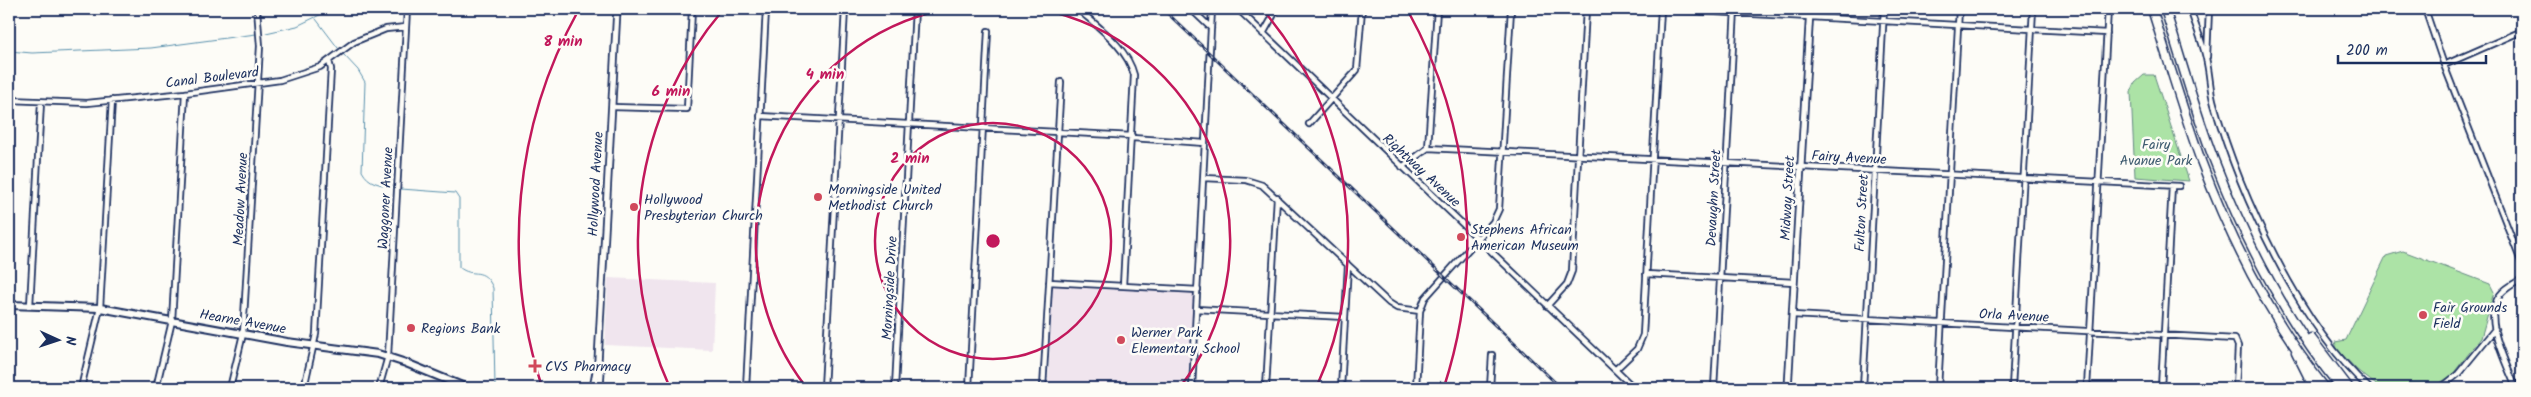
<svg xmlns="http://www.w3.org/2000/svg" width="2531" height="397" font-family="Kalam,sans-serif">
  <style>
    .built { fill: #f0e5ee }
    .green { fill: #ace3a6; stroke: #648982 }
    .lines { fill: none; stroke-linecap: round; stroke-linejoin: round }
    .stream { stroke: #5990ad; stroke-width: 1 }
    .street-casing { stroke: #1b2f5e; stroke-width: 8 }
    .secondary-casing { stroke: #1b2f5e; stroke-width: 9 }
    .primary-casing { stroke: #1b2f5e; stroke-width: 10 }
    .highway-casing { stroke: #1b2f5e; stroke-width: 11 }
    .street { stroke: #fdfcf7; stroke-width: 4.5 }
    .secondary { stroke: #fdfcf7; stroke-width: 5.5 }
    .primary { stroke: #fdfcf7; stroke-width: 6 }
    .highway { stroke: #fdfcf7; stroke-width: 8 }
    .rail-casing { stroke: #1b2f5e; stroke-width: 3 }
    .rail { stroke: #fdfcf7; stroke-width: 1; stroke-dasharray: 4; stroke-linecap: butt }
    .ring { fill: none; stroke: #c2185b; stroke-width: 2.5 }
    .poi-dot { fill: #d1495b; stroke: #fdfcf7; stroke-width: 2 }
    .labels { text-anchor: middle; stroke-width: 5; stroke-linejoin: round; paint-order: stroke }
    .street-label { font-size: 14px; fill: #1b2f5e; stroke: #fdfcf7 }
    .park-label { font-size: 14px; fill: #3f5c70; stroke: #fdfcf7 }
    .poi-label { font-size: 14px; fill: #1b2f5e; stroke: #fdfcf7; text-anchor: start }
    .centre { fill: #c2185b; stroke: #fdfcf7; stroke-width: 2.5 }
    .ring-label { font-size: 15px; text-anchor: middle; font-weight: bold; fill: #c2185b; stroke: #fdfcf7; stroke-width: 5; stroke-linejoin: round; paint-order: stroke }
  </style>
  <rect width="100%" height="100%" fill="#fdfcf7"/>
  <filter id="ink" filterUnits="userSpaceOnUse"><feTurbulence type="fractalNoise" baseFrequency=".02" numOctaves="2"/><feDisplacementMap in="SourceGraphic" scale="10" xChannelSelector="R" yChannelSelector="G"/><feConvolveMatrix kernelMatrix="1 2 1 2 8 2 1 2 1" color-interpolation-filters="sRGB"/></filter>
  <g filter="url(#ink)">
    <!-- built -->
    <path class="built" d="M608 278 715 283 712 350 605 345Z
      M1052 285 1194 292 1189 388H1048Z"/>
    <!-- green -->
    <path class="green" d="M2144 75H2154L2189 181 2135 177 2131 92 2135 83Z
      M2403 251 2490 284 2494 292 2481 338 2452 375 2432 388H2380L2357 370 2337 349 2335 342 2346 340 2386 256Z"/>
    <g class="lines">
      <!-- stream -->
      <path class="stream" d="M316 19 338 48
        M266 33 297 26 332 9
        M9 51 32 53 151 48 256 34
        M343 54 358 70 365 82 362 171C369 184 379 184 393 187
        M401 189 455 193 459 199V267C473 279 483 265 493 288L495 387"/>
      <!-- street casing -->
      <g class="street-casing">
        <path id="street" d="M1078 9C1099 28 1127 47 1134 75L1123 286
          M1191 9 1211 28
          M1238 9 1634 388
          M1659 9 2107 33
          M2190 9C2196 27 2204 45 2207 63 2210 77 2210 91 2214 104 2240 194 2299 325 2369 388
          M2425 9 2444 65 2522 264
          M1263 34 1277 9
          M2207 57 2209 9
          M2444 65 2522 31
          M9 100 87 103 185 93 280 80 320 67 354 42 386 29 406 27
          M612 107 687 109 692 9
          M760 116 1132 136
          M1309 124 1357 70 1362 9
          M1132 138 1205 143
          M1428 148 2179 186
          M1428 148 1437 9
          M1402 167 1428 148
          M1204 178 1246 180 1262 185 1389 303 1397 308 1420 311
          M1646 274 1794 282
          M1049 282 1198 290
          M30 306 41 102
          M1547 306 1567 284 1572 271 1586 9
          M1196 309 1345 317
          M1793 315 2235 339 2238 346 2236 388
          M1615 370 1637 349 1643 335 1661 9
          M81 388 100 308 112 100
          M156 388 172 321 185 93
          M230 388 243 334 260 46 257 9
          M304 388 316 334 331 69 329 61
          M379 388 388 356 407 9
          M746 388 766 9
          M824 388 845 9
          M895 388 915 9
          M969 388 988 31
          M1043 388 1061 82
          M1192 388 1212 9
          M1266 388 1277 197
          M1341 388 1348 265
          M1416 388 1420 311 1425 298 1493 222 1499 209 1511 9
          M1490 388 1492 355
          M1714 388 1735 9
          M1863 388 1884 9
          M1938 388 1959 9
          M2012 388 2033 9
          M2087 388 2108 9
          M2161 388 2172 186
          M2441 388 2458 374 2495 329
          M2516 388C2507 364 2481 318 2500 295 2505 288 2515 283 2522 279"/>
      </g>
      <!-- secondary casing -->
      <g class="secondary-casing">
        <path id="secondary" d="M72 9H83
          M598 361 601 369 600 388
          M593 388 598 361 617 9
          M1788 388 1810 9"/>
      </g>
      <!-- primary casing -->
      <g class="primary-casing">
        <path id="primary" d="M9 305 100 308 287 342 378 354 406 363 467 388"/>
      </g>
      <!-- highway casing -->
      <g class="highway-casing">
        <path id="highway" d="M2152 9C2168 60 2183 111 2201 161 2231 241 2272 321 2325 388
          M2165 9C2181 59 2195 111 2214 160 2245 241 2287 321 2341 388
          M2311 338 2349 388
          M2296 352 2314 388"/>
      </g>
      <!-- street -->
      <use href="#street" class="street"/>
      <!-- secondary -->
      <use href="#secondary" class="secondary"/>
      <!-- primary -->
      <use href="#primary" class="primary"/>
      <!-- highway -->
      <use href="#highway" class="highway"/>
      <!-- rail casing -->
      <g class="rail-casing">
        <path id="rail" d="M1163 9 1561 388"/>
      </g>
      <!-- rail -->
      <use href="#rail" class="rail"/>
    </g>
  </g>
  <!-- distance rings -->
  <g class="ring">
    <circle cx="993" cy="241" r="118"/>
    <path d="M806 387A237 237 0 0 1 946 9M1040 9A237 237 0 0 1 1180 387"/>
    <path d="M670 388A355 355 0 0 1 723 10M1263 10A355 355 0 0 1 1316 388"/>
    <path d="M542 387A474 474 0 0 1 578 11M1408 11A474 474 0 0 1 1444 387"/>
  </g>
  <!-- markers -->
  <g class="poi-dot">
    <circle cx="818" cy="197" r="5"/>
    <circle cx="634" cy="207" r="5"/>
    <circle cx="1461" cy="237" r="5"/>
    <circle cx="2423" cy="315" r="5"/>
    <circle cx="411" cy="328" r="5"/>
    <circle cx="1121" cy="340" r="5"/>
    <path d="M532.5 358.5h5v5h5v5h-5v5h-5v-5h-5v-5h5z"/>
  </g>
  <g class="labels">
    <!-- street labels -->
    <g class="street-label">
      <text transform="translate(212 77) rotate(-7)" y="5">Canal Boulevard</text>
      <text transform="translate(1849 157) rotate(3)" y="5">Fairy Avenue</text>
      <text transform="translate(1422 170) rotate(43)" y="5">Rightway Avenue</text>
      <text transform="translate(595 184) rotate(-87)" y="5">Hollywood Avenue</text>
      <text transform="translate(385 198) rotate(-87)" y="5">Waggoner Avenue</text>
      <text transform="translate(1713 198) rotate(-87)" y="5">Devaughn Street</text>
      <text transform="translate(1787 198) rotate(-87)" y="5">Midway Street</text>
      <text transform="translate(240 199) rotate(-87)" y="5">Meadow Avenue</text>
      <text transform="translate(1861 213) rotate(-87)" y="5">Fulton Street</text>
      <text transform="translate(889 288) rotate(-87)" y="5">Morningside Drive</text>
      <text transform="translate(2014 315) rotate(3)" y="5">Orla Avenue</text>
      <text transform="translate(243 321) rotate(10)" y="5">Hearne Avenue</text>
    </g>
    <!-- park labels -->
    <g class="park-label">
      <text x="2156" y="149">Fairy<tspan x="2156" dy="16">Avanue Park</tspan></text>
    </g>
    <!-- poi labels -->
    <g class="poi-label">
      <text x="828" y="194">Morningside United<tspan x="828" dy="16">Methodist Church</tspan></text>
      <text x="644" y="204">Hollywood<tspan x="644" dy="16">Presbyterian Church</tspan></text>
      <text x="1471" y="234">Stephens African<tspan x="1471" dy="16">American Museum</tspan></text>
      <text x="2433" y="312">Fair Grounds<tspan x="2433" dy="16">Field</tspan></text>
      <text x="421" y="333">Regions Bank</text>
      <text x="1131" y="337">Werner Park<tspan x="1131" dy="16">Elementary School</tspan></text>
      <text x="545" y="371">CVS Pharmacy</text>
    </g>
  </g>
  <circle cx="993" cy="241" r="8" class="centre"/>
  <g class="ring-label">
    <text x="563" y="46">8 min</text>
    <text x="825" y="79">4 min</text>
    <text x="671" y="96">6 min</text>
    <text x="910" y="163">2 min</text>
  </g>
  <!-- margin -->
  <rect width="2531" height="397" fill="none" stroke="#fdfcf7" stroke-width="30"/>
  <rect x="15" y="15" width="2501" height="367" fill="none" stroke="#1b2f5e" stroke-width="2" filter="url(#ink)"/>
  <!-- north arrow -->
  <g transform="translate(58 340) rotate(93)" stroke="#fdfcf7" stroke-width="4" paint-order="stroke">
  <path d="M0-4L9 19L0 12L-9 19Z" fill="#1b2f5e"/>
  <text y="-8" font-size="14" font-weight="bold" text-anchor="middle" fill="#1b2f5e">N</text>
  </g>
  <!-- scale -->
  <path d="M2338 55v8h148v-8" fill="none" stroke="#1b2f5e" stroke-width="2.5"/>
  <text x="2346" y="55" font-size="15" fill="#1b2f5e" stroke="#fdfcf7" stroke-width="4" paint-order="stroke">200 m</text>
</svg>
